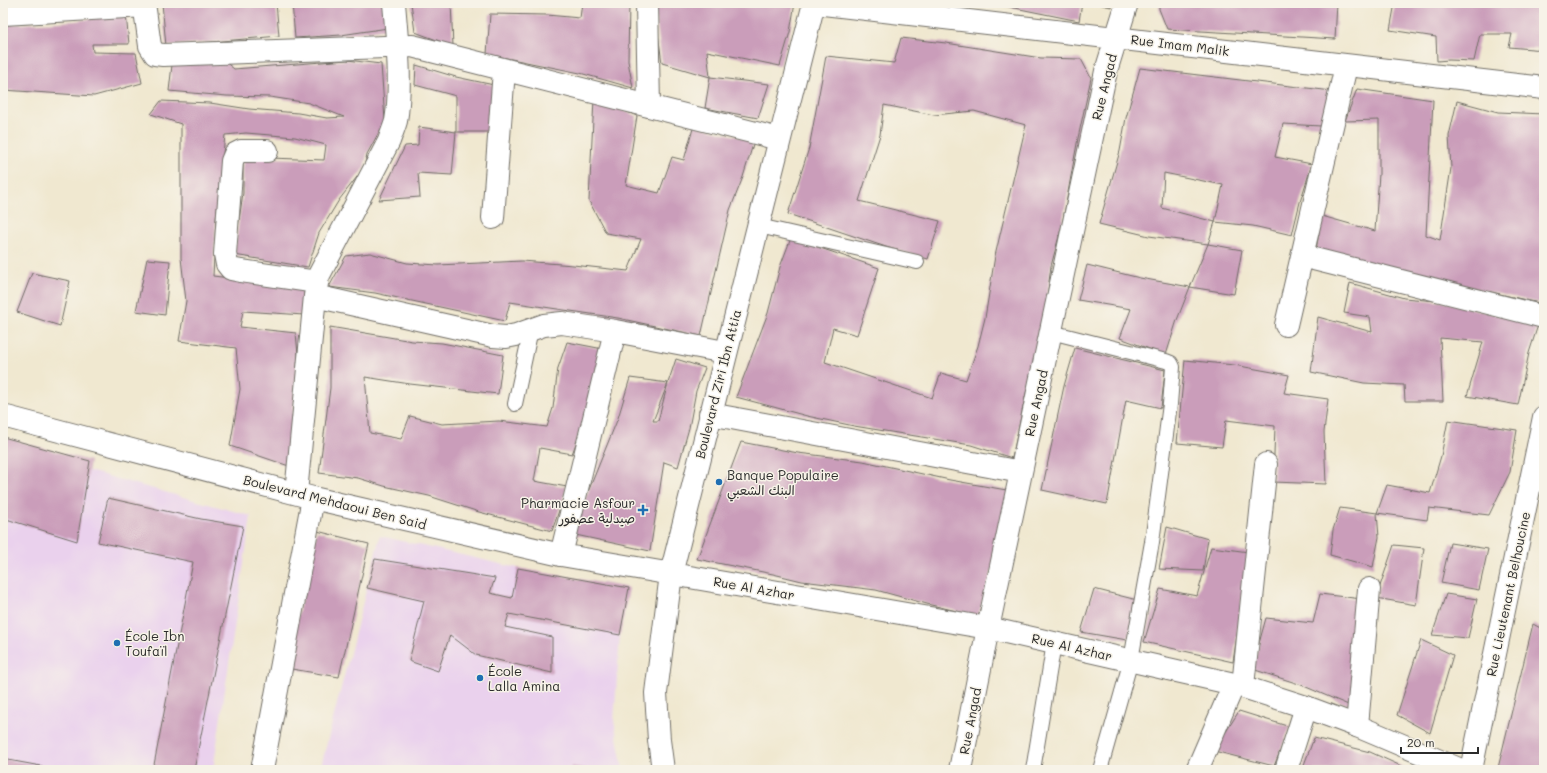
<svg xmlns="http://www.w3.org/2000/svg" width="1547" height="773" font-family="Mali,'Playpen Sans Arabic',sans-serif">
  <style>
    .built { fill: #ead1ed }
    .building { fill: #ca9dba }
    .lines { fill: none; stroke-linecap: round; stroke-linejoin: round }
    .service-casing { stroke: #706d65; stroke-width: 16 }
    .minor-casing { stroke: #706d65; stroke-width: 24 }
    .tertiary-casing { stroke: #706d65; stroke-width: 24 }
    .service { stroke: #fff; stroke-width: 14 }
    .minor { stroke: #fff; stroke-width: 22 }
    .tertiary { stroke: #fff; stroke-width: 22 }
    .poi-dot { fill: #1f6fb2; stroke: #f7f3e8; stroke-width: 1.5 }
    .labels { text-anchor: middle; stroke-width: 3; stroke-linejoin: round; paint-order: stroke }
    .street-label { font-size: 13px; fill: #2b2b2b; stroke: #f7f3e8 }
    .poi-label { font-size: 13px; fill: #2b2b2b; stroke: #f7f3e8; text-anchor: start }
  </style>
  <rect width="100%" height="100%" fill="#f7f3e8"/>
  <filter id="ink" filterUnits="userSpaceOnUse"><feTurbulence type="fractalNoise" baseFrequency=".025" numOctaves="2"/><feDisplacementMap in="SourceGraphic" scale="8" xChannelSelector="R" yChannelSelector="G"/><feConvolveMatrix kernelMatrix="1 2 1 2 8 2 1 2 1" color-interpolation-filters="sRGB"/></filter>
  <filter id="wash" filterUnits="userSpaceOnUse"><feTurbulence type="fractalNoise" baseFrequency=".012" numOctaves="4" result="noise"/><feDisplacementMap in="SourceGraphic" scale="16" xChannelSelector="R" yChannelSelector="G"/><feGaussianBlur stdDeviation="0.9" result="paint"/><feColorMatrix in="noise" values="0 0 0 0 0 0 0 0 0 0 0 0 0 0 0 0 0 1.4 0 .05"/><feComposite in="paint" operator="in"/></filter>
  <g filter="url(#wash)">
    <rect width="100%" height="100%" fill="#f0e8d0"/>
    <!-- built -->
    <path class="built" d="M3 447 251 516 213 770H3Z
      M380 536 518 568 629 588 620 635 614 721 623 770H320Z"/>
    <g id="blocks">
      <!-- building -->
      <path class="building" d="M162 3H276L279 36 166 46Z
        M292 3H386L388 28 341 35 295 38Z
        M411 3H451L453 46 415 32Z
        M582 3H629L628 61 633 88 580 73 487 54 490 14 547 15 580 18Z
        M654 3H795L790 32 780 66 707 51 710 77 662 63Z
        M1005 3H1082L1079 21 1005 6Z
        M1094 3H1111V7Z
        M1159 3H1337L1335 39 1167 29 1159 9Z
        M1395 3H1544V50L1509 47 1512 34H1480L1474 61 1449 60 1437 61 1436 37 1390 30Z
        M126 14 129 44H92L93 52 136 53 142 83 94 96 3 90V25L75 21Z
        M901 38 946 43 1041 58 1081 59 1091 78 1078 138 1062 225 1051 266 1043 330 1026 393 1012 458 971 445 854 426 807 416 736 397 768 313 780 267 791 238 879 268 857 335 833 328 825 362 932 398 941 373 966 380 978 346 985 318 995 256 1026 125 974 111 934 115 884 105 880 135 859 201 940 221 928 259 886 247 788 214 809 148 826 56 894 63Z
        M347 60 381 64 385 121 367 154 364 168 339 200 319 233 308 267 234 255 243 193V157L324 160 326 145 295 137 246 133 225 135 216 219 213 276 304 287V315L243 311 240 327 296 333 298 355 289 466 230 446 240 389 236 348 179 341 186 301 181 258V124L151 114 161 101 210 103 249 109 298 113 327 118 344 117 309 103 270 97 227 96 169 91 172 65 224 61 234 69Z
        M416 65 456 77 494 85 489 132H456L452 175 418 173 420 197 379 200 405 146 418 145 419 127 456 132V96L415 85Z
        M1140 68 1332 91 1321 126 1283 124 1275 157 1312 164 1300 202 1292 235 1253 226 1215 222 1223 185 1164 173 1162 208 1215 222 1208 244 1242 250 1234 294 1190 287 1177 320 1166 355 1120 338 1131 309 1078 300 1087 265 1140 278 1190 287 1208 244 1149 236 1099 224 1120 151 1126 118Z
        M710 77 769 84 758 118 705 108Z
        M1357 89 1433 100 1426 235 1440 240 1451 168 1449 136 1457 101 1498 112 1544 114V304L1472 288 1316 250 1322 216 1375 231 1379 174V120L1345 121Z
        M594 99 637 116 626 185 659 193 672 157 684 160 694 125 754 141 743 177 730 210 701 336 618 318 510 302 505 321 375 293 329 287 346 256 370 253 407 263 438 265 522 261 573 265 628 271 641 239 606 233 589 201Z
        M147 259 170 261 165 315 136 311Z
        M32 273 70 281 60 326 17 312Z
        M1350 283 1404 298 1446 302 1538 325 1529 353 1518 405 1467 396 1483 342 1440 338 1443 401H1405L1404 385 1364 383 1311 372 1318 317 1372 332 1370 317 1344 313Z
        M330 327 412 341 442 343 503 355 498 394 410 384 365 377 370 433 401 439 410 416 442 424 499 421 547 427 553 408 558 368 567 342 603 349 587 414 572 454 540 448 534 481 567 487 552 531 479 512 429 496 384 486 358 478 319 473 330 388Z
        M1075 348 1165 370 1161 408 1126 400 1107 504 1042 490 1064 386Z
        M676 359 705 368 696 391 689 428 678 467 664 462 650 551 571 534 618 418 630 378 668 383 653 421H658L668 383Z
        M1185 360 1234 365 1289 375 1284 393 1328 399 1324 432 1326 484 1273 482 1275 426 1226 420 1222 447 1177 443Z
        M1448 420 1517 430 1510 472 1489 515 1429 508 1427 520 1377 513 1387 485 1430 493 1441 456Z
        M3 437 90 461 77 541 3 518Z
        M741 442 798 453 863 461 950 480 1012 491 1000 545 978 616 927 604 876 590 802 581 773 574 697 559Z
        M108 498 201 519 243 526 194 770H153L193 562 98 542Z
        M1340 508 1377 513 1379 537 1373 567 1330 555 1333 530Z
        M1167 527 1208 539 1203 571 1159 569Z
        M317 531 369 544 339 677 286 668Z
        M1450 543 1488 549 1479 590 1441 583Z
        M1394 545 1424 548 1416 605 1376 598Z
        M1211 547 1249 552 1233 662 1144 642 1160 589 1197 596Z
        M375 559 495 578 490 593 512 598 518 568 629 588 620 635 509 614 505 627 552 637V673L476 655 450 635 438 671 409 661 424 601 367 588Z
        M1094 589 1141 601 1127 640 1081 632Z
        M1320 594 1362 599 1353 707 1299 684 1252 669 1266 618 1313 623Z
        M1446 594 1477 599 1468 638 1432 635Z
        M1533 624 1544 630V770H1500L1498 768Z
        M1421 640 1453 655 1430 733 1397 715Z
        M1239 711 1290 727 1274 766 1214 751Z
        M1314 738 1370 752 1410 770H1302Z
        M3 759 57 769 56 770H3Z
        M571 766 587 769V770H571Z"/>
    </g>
  </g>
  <g filter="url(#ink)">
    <use href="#blocks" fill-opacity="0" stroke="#706d65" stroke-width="1"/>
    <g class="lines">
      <!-- service casing -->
      <g class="service-casing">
        <path id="service" d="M759 226 917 262
          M1051 332 1166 361 1171 363 1173 367 1170 404 1152 542 1131 660 1100 770
          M515 404 531 329
          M1033 770 1054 643"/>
      </g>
      <!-- minor casing -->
      <g class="minor-casing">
        <path id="minor" d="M144 3 150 46 155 54 163 55 412 46 779 139
          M647 3 649 106
          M815 3 1544 88
          M3 14 144 6
          M267 151H241L235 154 232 161 225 254 227 264 231 269 241 271 317 282
          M493 218 504 70
          M1302 256 1544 317
          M315 296 493 336 506 337 516 335 544 325 562 323 615 331 725 352
          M1286 325 1346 66
          M710 414 1021 472
          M296 493 315 296 318 277 389 141C391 135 394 128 396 121 402 85 397 39 394 3
          M561 555 615 331
          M1243 686 1266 464
          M1357 726 1369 589
          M262 770 313 498
          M960 770 988 628 1106 71 1127 3
          M1197 770 1234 684
          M1286 770 1306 707"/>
      </g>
      <!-- tertiary casing -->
      <g class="tertiary-casing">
        <path id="tertiary" d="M3 416 313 498 561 555 988 628 1234 684 1306 707 1357 726 1461 770
          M663 770 659 740 656 693 671 574 814 3
          M1471 770 1544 417"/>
      </g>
      <!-- service -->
      <use href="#service" class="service"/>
      <!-- minor -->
      <use href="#minor" class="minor"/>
      <!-- tertiary -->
      <use href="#tertiary" class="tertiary"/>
    </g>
  </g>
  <!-- markers -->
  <g class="poi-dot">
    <circle cx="719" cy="482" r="4"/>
    <path d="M641 504h4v4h4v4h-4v4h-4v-4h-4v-4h4z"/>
    <circle cx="117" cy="643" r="4"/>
    <circle cx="480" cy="678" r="4"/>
  </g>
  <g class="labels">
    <!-- street labels -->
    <g class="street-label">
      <text transform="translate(1180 45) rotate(7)" y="5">Rue Imam Malik</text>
      <text transform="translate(1104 87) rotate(-76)" y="5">Rue Angad</text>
      <text transform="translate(718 384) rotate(-76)" y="5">Boulevard Ziri Ibn Attia</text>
      <text transform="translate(1036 403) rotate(-78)" y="5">Rue Angad</text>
      <text transform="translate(335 502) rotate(14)" y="5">Boulevard Mehdaoui Ben Said</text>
      <text transform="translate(754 588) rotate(10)" y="5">Rue Al Azhar</text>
      <text transform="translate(1508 594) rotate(-78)" y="5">Rue Lieutenant Belhoucine</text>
      <text transform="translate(1072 647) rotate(13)" y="5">Rue Al Azhar</text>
      <text transform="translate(970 721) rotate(-79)" y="5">Rue Angad</text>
    </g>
    <!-- poi labels -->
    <g class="poi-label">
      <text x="727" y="480">Banque Populaire<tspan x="727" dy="15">البنك الشعبي</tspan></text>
      <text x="635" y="508" text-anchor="end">Pharmacie Asfour<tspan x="635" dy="15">صيدلية عصفور</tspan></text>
      <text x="125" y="641">École Ibn<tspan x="125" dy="15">Toufaïl</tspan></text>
      <text x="488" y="676">École<tspan x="488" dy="15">Lalla Amina</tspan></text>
    </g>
  </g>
  <!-- margin -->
  <rect width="1547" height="773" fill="none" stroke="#f7f3e8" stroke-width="16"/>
  <!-- scale -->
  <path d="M1401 747v6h77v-6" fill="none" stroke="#2b2b2b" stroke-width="2"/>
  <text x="1407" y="747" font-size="12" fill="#2b2b2b" stroke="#f7f3e8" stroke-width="3" paint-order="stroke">20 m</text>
</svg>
